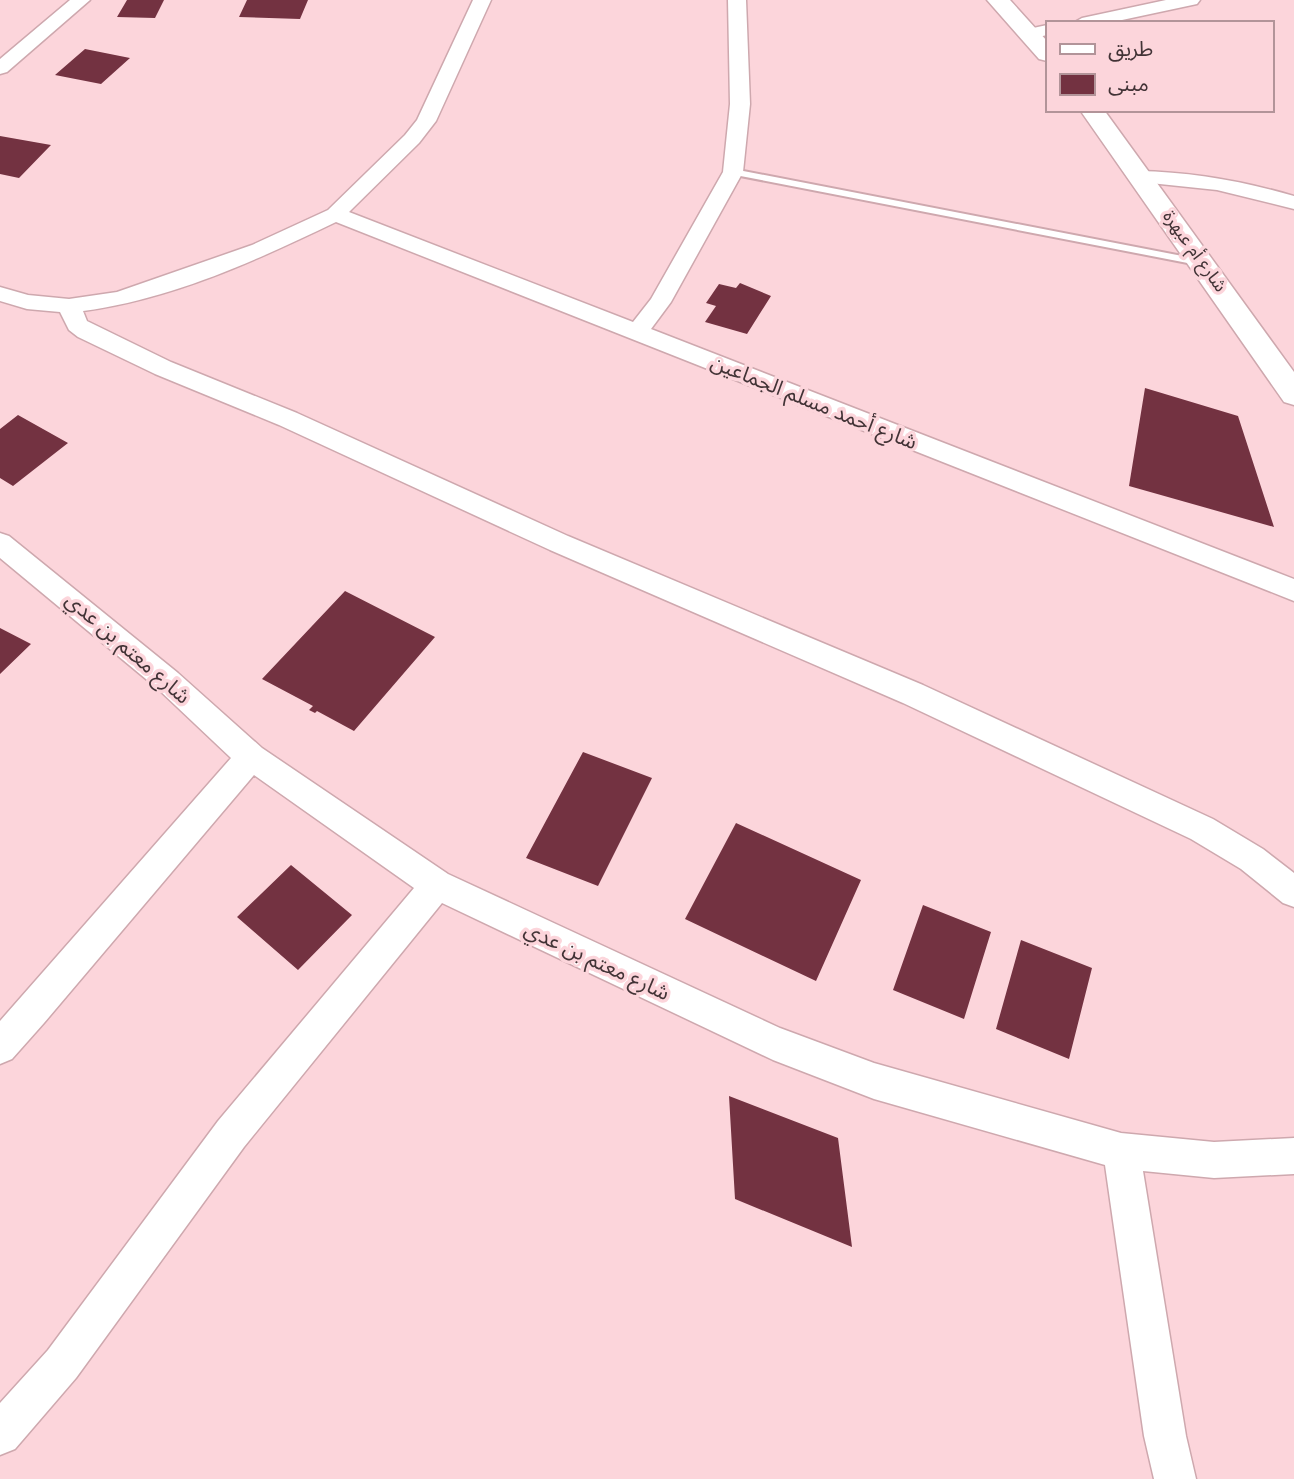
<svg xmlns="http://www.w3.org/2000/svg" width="1294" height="1479" font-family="'Space Grotesk','Noto Sans Arabic',sans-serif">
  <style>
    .building { fill: #733241 }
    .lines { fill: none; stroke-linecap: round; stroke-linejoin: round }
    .service-casing { stroke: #cea8ae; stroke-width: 4 }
    .minor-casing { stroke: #cea8ae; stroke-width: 3 }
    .tertiary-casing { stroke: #cea8ae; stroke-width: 3 }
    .service { fill: #fff; fill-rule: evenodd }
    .minor { fill: #fff; fill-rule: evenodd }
    .tertiary { fill: #fff; fill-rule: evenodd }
    .labels { text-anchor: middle; stroke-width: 7; stroke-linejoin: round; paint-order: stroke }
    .far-street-label { font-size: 18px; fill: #423336; stroke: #fcd5db }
    .street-label { font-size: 21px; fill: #423336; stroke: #fcd5db }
  </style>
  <rect width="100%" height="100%" fill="#fcd5db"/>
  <!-- building -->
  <path class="building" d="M127 0H164L155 18 117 17Z
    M247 0H308L300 19 239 17Z
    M85 49 130 58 101 84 55 75Z
    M0 136 51 145 19 178 0 174Z
    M740 283 771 296 747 334 705 322 716 306 706 303 719 284 736 288Z
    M1145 388 1238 416 1274 527 1129 486Z
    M18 415 68 443 13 486 0 478V429Z
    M345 591 435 637 354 731 317 711 315 713 309 710 313 706 262 679Z
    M0 628 31 644 0 674Z
    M583 752 652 778 598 886 526 858Z
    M736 823 861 880 816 981 685 919Z
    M291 865 352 915 298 970 237 917Z
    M923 905 991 932 964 1019 893 990Z
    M1021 940 1092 968 1069 1059 996 1029Z
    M729 1096 838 1138 852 1247 735 1199Z"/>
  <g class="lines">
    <!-- service casing -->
    <g class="service-casing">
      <path id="service" d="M733 169 1203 260 1208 263 1203 266 730 174V170Z"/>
    </g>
    <!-- minor casing -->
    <g class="minor-casing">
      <path id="minor" d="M70 0H90L7 72 0 74V59Z
        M473 0H491L436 121 419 143 349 212 633 322 651 299 723 172 730 104 728 0H746L750 104 743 172 671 302 651 329 1294 579V601L336 222C255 261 172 299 83 311L87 321 171 362 297 413 568 536 923 685 1213 819 1263 849 1294 873V907L1283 903 1241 869 1191 839 903 703 550 550 279 425 155 374 78 337 69 330 60 312 27 309 0 301V287L28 295 69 299 117 292 252 245 328 210 405 135 417 120Z
        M1166 0H1200L1197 4 1108 23H1073L1082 18Z
        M1047 25V35L1030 39 1021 34 1024 30Z
        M1138 171C1191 172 1243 181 1294 196V209L1217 190 1131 181 1128 177 1131 173Z
        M0 533 9 536 178 673 262 748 448 874 780 1028 874 1063 1121 1133 1214 1142 1294 1138V1174L1214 1178 1143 1171 1186 1436 1196 1479H1154L1144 1436 1105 1165 874 1099 773 1060 442 903 244 1147 76 1378 15 1449 0 1455V1403L48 1350 218 1121 414 888 254 775 44 1023 12 1059 0 1064V1021L231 758 158 689 0 558Z"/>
    </g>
    <!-- tertiary casing -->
    <g class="tertiary-casing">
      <path id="tertiary" d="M987 0H1010L1047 41V61L1039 59Z
        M1080 110H1104L1294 372V405L1284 402Z"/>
    </g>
    <!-- service -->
    <use href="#service" class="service"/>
    <!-- minor -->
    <use href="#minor" class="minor"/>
    <!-- tertiary -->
    <use href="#tertiary" class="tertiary"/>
  </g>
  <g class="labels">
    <!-- far-street labels -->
    <g class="far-street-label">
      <text transform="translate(1195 251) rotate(54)" y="6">شارع أم عبهرة</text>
    </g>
    <!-- street labels -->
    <g class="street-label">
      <text transform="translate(814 402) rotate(22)" y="7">شارع أحمد مسلم الجماعين</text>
      <text transform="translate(128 648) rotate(41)" y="7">شارع معتم بن عدي</text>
      <text transform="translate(597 961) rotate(25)" y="7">شارع معتم بن عدي</text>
    </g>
  </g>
  <!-- legend -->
  <rect x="1046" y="21" width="228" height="91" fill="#fcd5db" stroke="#b29499" stroke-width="2"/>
  <rect x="1060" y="44" width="35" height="10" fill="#ffffff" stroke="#b29499" stroke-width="2"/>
  <text x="1108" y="56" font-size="21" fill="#423336">طريق</text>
  <rect x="1060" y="74" width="35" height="21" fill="#733241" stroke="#b29499" stroke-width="2"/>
  <text x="1108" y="91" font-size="21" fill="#423336">مبنى</text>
</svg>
